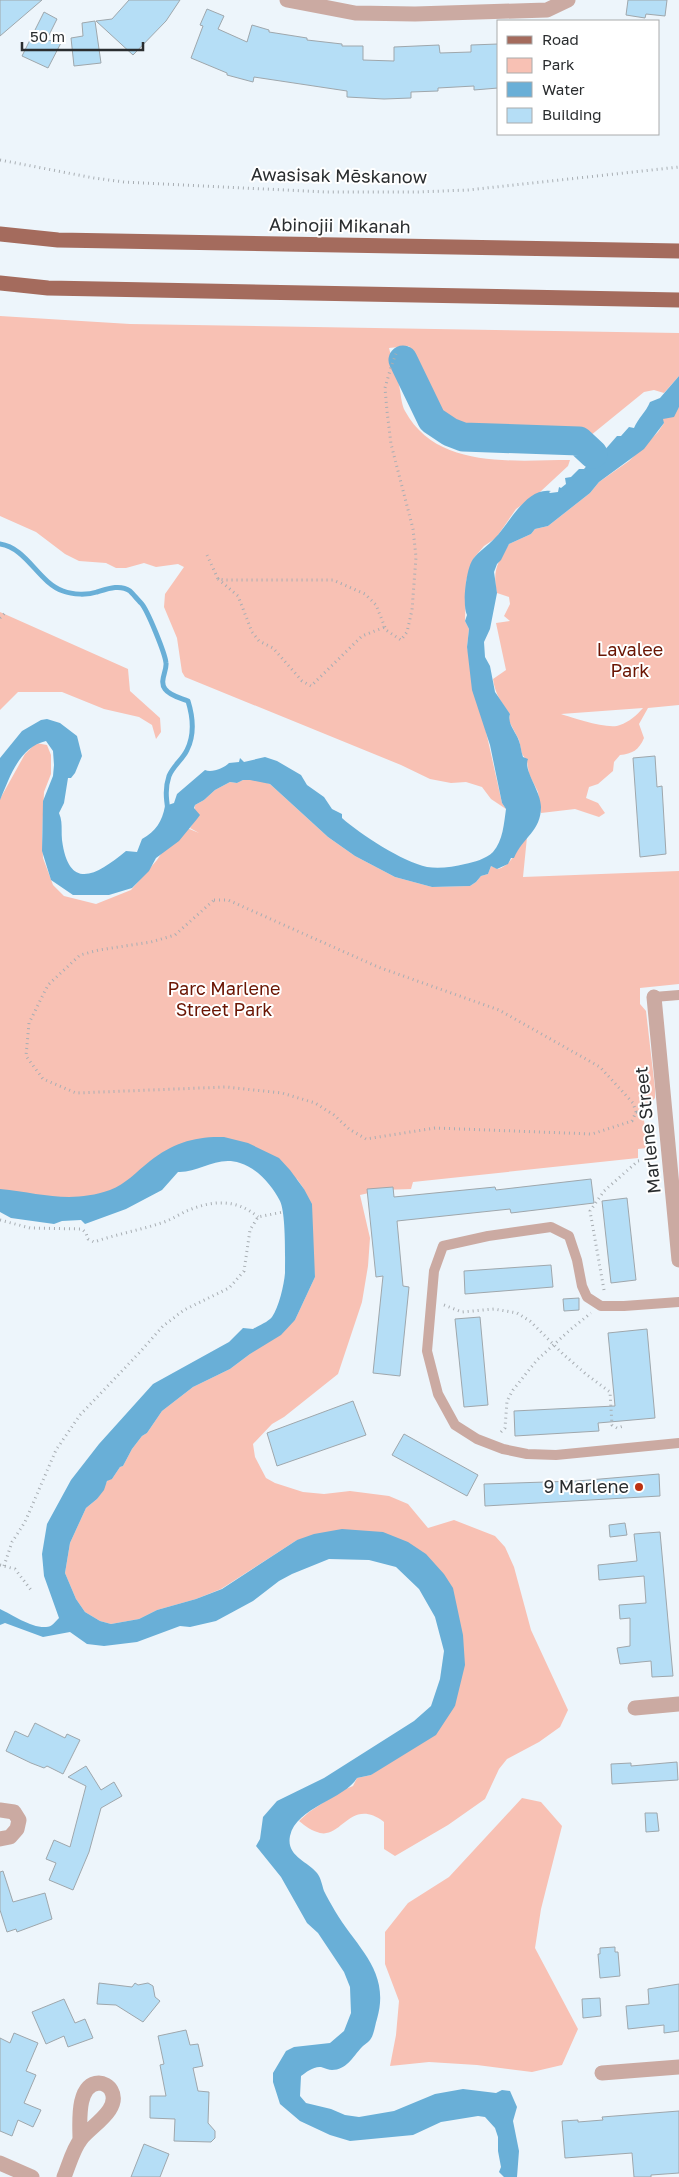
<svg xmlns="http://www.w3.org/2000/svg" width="679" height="2177" font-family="'Golos Text',sans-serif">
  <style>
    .green { fill: #f8c1b4; fill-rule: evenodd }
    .water { fill: #69afd7 }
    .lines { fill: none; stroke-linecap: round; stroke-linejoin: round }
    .stream { stroke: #69afd7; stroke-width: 5 }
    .river { stroke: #69afd7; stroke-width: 29 }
    .building { fill: #b5def6; stroke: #9fa7ac }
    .path { stroke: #a8aeb3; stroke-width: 3; stroke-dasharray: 1 4; stroke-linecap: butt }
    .lane { stroke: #cbaaa2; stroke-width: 10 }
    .street { stroke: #cbaaa2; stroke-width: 15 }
    .primary { stroke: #a46b5d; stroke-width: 15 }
    .poi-dot { fill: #bc3212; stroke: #fff; stroke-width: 2 }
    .labels { text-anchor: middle; stroke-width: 4; stroke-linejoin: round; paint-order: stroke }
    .street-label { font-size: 18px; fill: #2a2d2f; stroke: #fff }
    .park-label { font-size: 18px; fill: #6a1503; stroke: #fff }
    .poi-label { font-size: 18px; fill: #2a2d2f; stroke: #fff; text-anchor: end }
  </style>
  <rect width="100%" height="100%" fill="#edf5fb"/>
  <!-- green -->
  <path class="green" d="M0 316 130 324 679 333V376L664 393 654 390 644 392 585 440 569 436 464 434 443 425 435 418 406 357 413 355 409 346 389 348C392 360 396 373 399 385 401 393 401 404 405 411 437 470 514 460 570 460L568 466 540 492 516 509 496 538 484 546 473 559 466 581 465 621 469 629 467 647 502 803 506 809 491 799 482 787 466 782 451 783 430 779 401 765 185 677 182 672 177 638 164 607 165 594 184 567 178 564 156 567 144 563 126 568H116L106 563 79 561 65 554 36 532 0 516Z
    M679 407V705L648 708 639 724 644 738C639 750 632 754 620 755L614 762 613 771 598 784 589 787 586 798 598 803 605 813 599 817 575 809 541 813 538 792 529 774 527 761 522 754 519 740 509 721 510 714C501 702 495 694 493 679L506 670 496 623 510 621 504 616 510 604 509 597 497 593C492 570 498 562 509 544L531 534 535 529 548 526 590 493 599 482 629 461 658 432 664 423 662 420 663 419ZM643 708C637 715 629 722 620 725 609 730 573 718 561 714Z
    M0 612 128 669 130 691 160 718 161 732 156 739 152 725 139 717 104 709 62 692H18L0 710Z
    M36 743 47 745 51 755V774L44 792 42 837 43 858 53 885 64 896 96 904 131 890 157 860 180 825 199 833 190 828 193 823 195 805 204 800 215 790 230 782 237 783 243 780H258L270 784 328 837 355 856 395 877 432 887 470 886 476 882 481 876 488 874 491 866 498 869C514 864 516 848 527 837L523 877 679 871V984L640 988V1004L646 1011 655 1089V1098L643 1110 647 1148 638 1149V1158L413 1182 411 1189 382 1190 360 1195 370 1238 368 1266 362 1302 338 1374 284 1417 272 1424 253 1444 255 1457 266 1478 275 1483 303 1492 324 1494 350 1491 389 1496 408 1504 428 1528 454 1520 495 1536 505 1547 514 1567 531 1630 568 1710 560 1727 539 1742 507 1759 499 1769 485 1799 448 1825 395 1856 384 1849V1822C351 1797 342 1838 320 1833 312 1831 305 1826 299 1821L309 1812 341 1791 353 1786 357 1778 371 1775 455 1706 444 1574 297 1540 221 1589 196 1599 157 1610 139 1619 111 1624 100 1621 85 1612 76 1599 65 1573 70 1543 86 1508 97 1499 109 1478 112 1479 120 1467 123 1466 132 1449 142 1436 147 1433 162 1411 193 1387 230 1369 295 1320 315 1277 304 1189 297 1179 215 1143 104 1201 0 1202V799L25 754Z
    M522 1798 541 1802 562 1826 541 1909 535 1948 578 2029 562 2065 532 2072 477 2065 429 2062 390 2066 396 2035 399 2001 385 1964V1932L408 1903 449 1877Z"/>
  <!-- water -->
  <path class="water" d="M679 376V407L674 417 663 419 664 423 644 449 599 482 590 493 548 526 535 529 531 534 509 544 501 560 497 564 494 572 497 593 490 629 484 642 485 657 490 666 495 692 510 714C507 724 516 732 519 741 521 746 521 752 523 757L528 759C523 770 541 791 541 807 541 831 523 837 514 858H511L508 864 497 869 491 866 488 874 481 876 476 882 470 886 432 887 395 877 355 856 328 837 270 784 250 780H243L237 783 230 782 215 790 204 800 195 805 194 808 200 815 197 819 179 841 156 858 149 871 132 888 109 895H73L51 880 42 851 43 801 53 776 54 765 53 751 46 741C19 747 10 777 0 800V758L22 731 41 720 47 719 60 723 77 736 82 756 75 773 71 778H68L64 803 59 813C63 822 61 830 62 840 69 893 98 874 126 851L137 852 142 839C156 831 162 822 165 806L174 803 177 794 205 770C212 773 224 768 229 763L239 762 240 758 244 762 265 757 277 761 301 775 307 785 324 797 332 809 342 814V818C360 834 403 862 427 867 439 869 453 867 465 864 474 862 486 859 493 852 503 841 504 823 506 809L502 803 490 745 472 690 467 647 469 629 465 621 467 615C462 605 466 569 473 559 479 551 488 546 495 538 509 524 526 487 551 491L549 492 550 493 558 492 559 487 561 488 566 484 565 478 571 477 579 469H584L589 463 588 457 593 454 603 452 617 436H621L629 427 634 428C638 418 646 412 650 402L660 398Z
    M224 1137 248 1143 279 1158 290 1170 304 1189 312 1204 315 1277 295 1320 281 1335 250 1354 230 1369 193 1387 162 1411 147 1433 142 1436 132 1449 123 1466 120 1467 112 1479 107 1481 104 1490 97 1499 86 1508 70 1543 65 1573 76 1599 85 1612 100 1621 111 1624 139 1619 157 1610 196 1599 222 1589 297 1540 314 1534 342 1529 383 1532 408 1542 426 1554 444 1574 453 1588 463 1635 465 1665 455 1706 436 1735 371 1775 357 1778C345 1799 296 1807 290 1836 286 1856 307 1861 317 1873 321 1878 322 1885 324 1891 327 1897 331 1904 335 1911 356 1947 391 1971 377 2019 375 2025 374 2035 370 2040 368 2043 363 2045 361 2048 353 2057 346 2070 332 2070 329 2070 325 2068 321 2067 314 2066 306 2072 301 2076L300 2096 306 2103 331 2109 345 2115 359 2117 394 2111 435 2094 463 2089 496 2093 502 2090 510 2091 517 2107 513 2121 519 2151 517 2177H504L499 2172 501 2167 498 2151V2137L495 2128 485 2117 478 2116 441 2122 413 2135 350 2141 330 2135 300 2121 280 2104 273 2082V2073L286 2051 294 2047 330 2043 344 2031 351 2013 350 1987 344 1972 318 1933 307 1923 281 1877 256 1846 260 1839 263 1817 277 1801 324 1778 414 1721 431 1706 440 1679 444 1651 435 1617 419 1589 396 1567 369 1560 329 1559 292 1574 279 1581 253 1601 216 1621 190 1627 180 1626 137 1642 104 1646 87 1644 70 1632 43 1637 5 1623 0 1625V1609C13 1615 31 1628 46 1627 52 1627 55 1622 59 1618L44 1576 42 1554 47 1524 71 1480 99 1444 153 1384 229 1342 243 1328 253 1329C258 1326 268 1322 272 1317 279 1307 284 1285 285 1273 285 1259 286 1213 280 1201 272 1185 257 1168 240 1163 217 1155 199 1173 178 1172L162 1190 126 1209 85 1224 81 1220 62 1221 54 1224 11 1218 0 1212V1189C40 1193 70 1204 110 1190 126 1184 136 1172 150 1161 173 1143 195 1136 224 1137Z"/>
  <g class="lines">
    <!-- stream -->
    <path class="stream" d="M0 544C27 548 38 582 63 591 73 595 88 595 97 592 107 589 120 584 130 591 133 594 138 600 141 603 147 609 165 653 166 663 167 671 159 681 165 689 170 696 181 698 188 701 193 717 195 734 187 750 183 759 173 766 169 776 165 788 166 798 168 810"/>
    <!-- river -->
    <path class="river" d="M403 360 432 420 450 432 463 437 579 441 593 454"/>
  </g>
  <!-- building -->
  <path class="building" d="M0 0H42L0 36Z
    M129 0H180L166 21 133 55 96 21 112 19Z
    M628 0H667L665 16 646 14 645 18 626 15Z
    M207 9 224 16 218 29 247 42 252 25 269 30V32L307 38V40L342 44V46H363V60L394 61V47L439 45 440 53 471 52V45L498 44V88L474 90V86L438 88V91L411 92V98L384 99 347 97V91L254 77 253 82 227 75V73L191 58 203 26 200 25Z
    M44 12 57 19 46 41 63 39 48 68 22 56Z
    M95 21 101 63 74 66 71 38 83 36 82 23Z
    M655 756 657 787 662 786 666 854 640 857 633 758Z
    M591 1179 594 1203 511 1213 510 1209 397 1221 403 1286 409 1287 400 1376 373 1373 383 1276 376 1277 367 1189 393 1187 394 1197 495 1187 496 1190Z
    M627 1198 636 1280 611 1283 602 1201Z
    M551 1265 553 1287 465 1294 464 1271Z
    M579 1298V1310L564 1311 563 1299Z
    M480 1317 488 1405 464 1407 455 1319Z
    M647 1329 655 1418 598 1423 599 1431 515 1436 514 1411 615 1406 608 1333Z
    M353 1401 366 1435 277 1466 267 1433Z
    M404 1434 478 1475 467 1496 392 1455Z
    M659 1474 660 1496 485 1506 484 1484 577 1481Z
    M625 1523 627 1535 610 1537 609 1525Z
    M660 1532 673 1676 652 1677 651 1661 620 1664 617 1648 630 1646V1618L620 1619 619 1605 646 1603 644 1576 599 1580 598 1565 637 1561 634 1534Z
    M35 1723 65 1738 67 1734 80 1740 63 1774 47 1766 44 1768 31 1763 6 1751 15 1731 28 1737Z
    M677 1762 678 1780 612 1784 611 1764 631 1763V1766Z
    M86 1766 101 1790 114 1782 122 1796 101 1808 89 1852 73 1890 49 1880 56 1863 46 1859 54 1840 70 1847 86 1786 68 1777Z
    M645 1813H657L659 1831 646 1832Z
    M3 1871 13 1902 45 1893 52 1919 17 1932 16 1929 7 1932 0 1910V1872Z
    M615 1947V1952H618L620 1976 600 1978 598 1954H600V1948Z
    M99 1983 132 1987 135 1983 138 1985 148 1983 153 1986 155 1997 160 2001 143 2022 116 2005 97 2004Z
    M679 1984V2031L664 2033V2025L628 2029 626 2006 649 2004 648 1989Z
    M600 1998 601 2016 583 2018 582 1999Z
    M64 1999 75 2023 85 2019 93 2038 68 2047 64 2036 46 2044 32 2012Z
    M186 2030 190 2045 198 2044 203 2066 193 2068 198 2091 209 2092 208 2123 215 2131V2138L211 2142 174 2141 175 2119 150 2118V2096H166L160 2065 164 2064 158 2036Z
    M14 2033 38 2043 26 2071 36 2075 24 2103 41 2110 33 2127 18 2120 12 2136 0 2131V2038L10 2043Z
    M679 2111V2173L651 2175V2177H634L632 2153 565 2158 562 2121 578 2120V2122L603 2120 602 2117Z
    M144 2144 169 2154 160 2177H131Z"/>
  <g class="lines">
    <!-- path -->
    <path class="path" d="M0 160 94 178 124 182 326 192H418L468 190 679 167
      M207 555 218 579 225 580H333L365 594 376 605 386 630 401 640 407 632 412 610 416 557 413 529 391 444 387 411 385 388 391 367 397 351
      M218 579 238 596 252 632 259 641 273 648 302 681 311 686 362 636 385 627
      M0 618 6 612
      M214 900H228L378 967 499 1010 600 1067 633 1103 636 1112 632 1121 592 1134 435 1128 366 1139 349 1129 334 1115 315 1103 282 1093 226 1087 76 1093 43 1079 26 1056 29 1023 48 985 80 955 99 950 151 942 175 935Z
      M636 1112 650 1114
      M0 1220 30 1228 82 1229 86 1233 88 1239 94 1242C117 1234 141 1230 164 1222 173 1219 181 1213 189 1210 214 1200 237 1199 258 1217
      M604 1290 590 1211 604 1191 638 1161 654 1158
      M444 1305 462 1312 494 1309 517 1313 530 1321 563 1354 587 1375 610 1392 612 1425 617 1428 624 1426
      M501 1432 505 1428 507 1401 513 1390 537 1360 571 1329 591 1313
      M0 1565 15 1569 31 1590
      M4 1566 12 1542 25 1522 56 1450 80 1415 141 1351 163 1326 184 1310 229 1288 244 1271 250 1230 258 1217 283 1212"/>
    <!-- lane -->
    <path class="lane" d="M654 997 679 995
      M679 1302 624 1306H601L587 1297 582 1286 577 1260 569 1236 551 1227 488 1236 443 1246 434 1271 427 1351 438 1394 455 1425 477 1439 503 1449 527 1454 556 1455 679 1443"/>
    <!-- street -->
    <path class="street" d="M287 0 355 13 415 14 547 10 568 0
      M654 997 679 1260
      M635 1708 679 1704
      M0 1810 14 1812 19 1820 17 1829 10 1837 0 1839
      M602 2073 679 2067
      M0 2163 32 2177
      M64 2177C69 2165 73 2149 81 2139 91 2126 122 2109 111 2090 109 2086 103 2083 99 2083 76 2084 80 2124 80 2139"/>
    <!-- primary -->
    <path class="primary" d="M0 234 58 240 679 251
      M0 283 48 288 679 300"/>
  </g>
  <!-- markers -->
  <circle class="poi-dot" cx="639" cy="1487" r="5"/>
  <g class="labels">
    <!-- street labels -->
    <g class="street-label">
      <text transform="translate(339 176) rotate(1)" y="6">Awasisak Mēskanow</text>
      <text transform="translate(340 226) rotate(1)" y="6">Abinojii Mikanah</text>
      <text transform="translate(648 1130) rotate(-96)" y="6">Marlene Street</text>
    </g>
    <!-- park labels -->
    <g class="park-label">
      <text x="630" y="656">Lavalee<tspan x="630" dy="21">Park</tspan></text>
      <text x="224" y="995">Parc Marlene<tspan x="224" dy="21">Street Park</tspan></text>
    </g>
    <!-- poi labels -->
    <g class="poi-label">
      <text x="629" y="1493">9 Marlene</text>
    </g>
  </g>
  <!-- legend -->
  <rect x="497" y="20" width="162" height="115" fill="#ffffff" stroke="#aaabac"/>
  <rect x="507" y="36" width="25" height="8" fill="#a46b5d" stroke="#aaabac"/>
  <text x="542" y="45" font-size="15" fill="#2a2d2f">Road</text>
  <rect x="507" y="58" width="25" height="15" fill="#f8c1b4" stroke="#aaabac"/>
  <text x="542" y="70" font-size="15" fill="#2a2d2f">Park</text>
  <rect x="507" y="82" width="25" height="15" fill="#69afd7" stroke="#aaabac"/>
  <text x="542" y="95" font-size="15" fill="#2a2d2f">Water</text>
  <rect x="507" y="108" width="25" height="15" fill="#b5def6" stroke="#aaabac"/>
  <text x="542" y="120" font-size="15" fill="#2a2d2f">Building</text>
  <!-- scale -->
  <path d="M22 42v8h121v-8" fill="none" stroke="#2a2d2f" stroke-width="2.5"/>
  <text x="30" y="42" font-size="15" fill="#2a2d2f" stroke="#ffffff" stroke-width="4" paint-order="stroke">50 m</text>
</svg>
